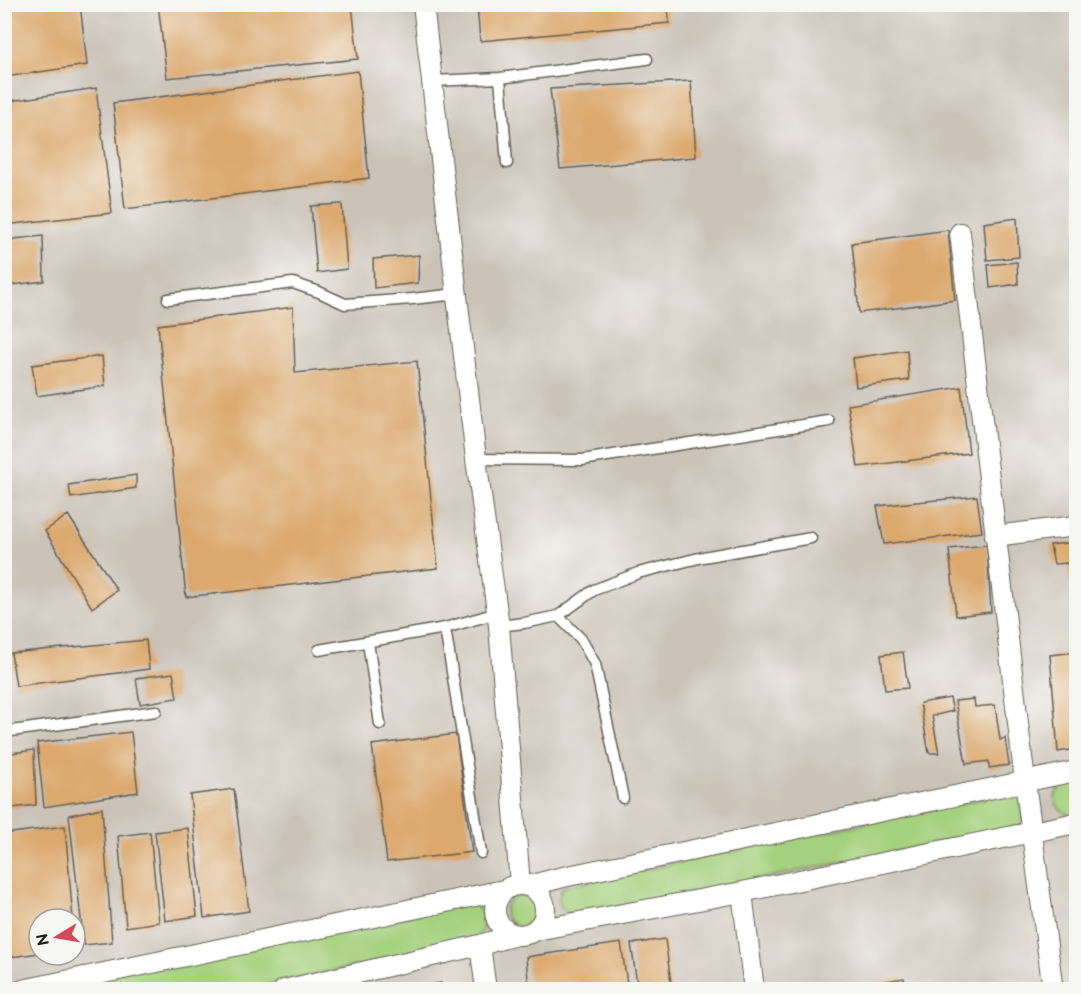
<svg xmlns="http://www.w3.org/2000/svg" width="1081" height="994" font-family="'Balsamiq Sans',sans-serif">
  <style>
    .industrial { fill: #cbc3b8; fill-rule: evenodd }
    .green { fill: #a5d17e; stroke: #60764d; stroke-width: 1.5 }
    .building { fill: #dba86d }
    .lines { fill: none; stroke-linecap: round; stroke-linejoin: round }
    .lane-casing { stroke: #646155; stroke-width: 13 }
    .street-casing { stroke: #646155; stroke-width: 22 }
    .lane { stroke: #fff; stroke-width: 10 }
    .street { stroke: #fff; stroke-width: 20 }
  </style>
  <rect width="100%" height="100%" fill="#f6f6f2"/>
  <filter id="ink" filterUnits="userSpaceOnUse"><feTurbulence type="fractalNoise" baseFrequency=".0167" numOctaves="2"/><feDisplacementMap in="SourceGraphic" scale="12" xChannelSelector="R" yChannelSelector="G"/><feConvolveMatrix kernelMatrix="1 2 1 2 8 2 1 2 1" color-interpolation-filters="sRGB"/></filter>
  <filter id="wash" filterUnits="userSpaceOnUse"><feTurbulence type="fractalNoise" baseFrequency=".008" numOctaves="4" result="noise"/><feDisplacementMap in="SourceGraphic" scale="24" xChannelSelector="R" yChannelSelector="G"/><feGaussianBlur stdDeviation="1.35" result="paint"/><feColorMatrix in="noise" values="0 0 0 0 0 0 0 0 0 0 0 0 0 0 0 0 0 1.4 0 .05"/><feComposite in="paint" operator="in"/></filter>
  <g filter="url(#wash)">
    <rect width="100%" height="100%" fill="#e9e0bf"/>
    <!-- industrial -->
    <path class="industrial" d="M5 5H1076V989L5 990ZM39 919H75V955H39Z"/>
    <!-- green -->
    <path class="green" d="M1076 782V815C1059 816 1047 798 1062 786 1067 783 1072 783 1076 782Z
      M1019 791 1024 825 583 915C564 916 553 905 563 887Z
      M505 911a15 15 0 1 1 30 0a15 15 0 1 1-30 0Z
      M474 903C482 912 488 924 479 935 475 940 467 942 461 945L244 989 22 990Z"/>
    <g id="blocks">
      <!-- building -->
      <path class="building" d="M5 4H80L87 65 5 77Z
        M158 4H352L358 59 167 78Z
        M477 4H668L669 23 480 41Z
        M358 71 369 178 125 209 113 103Z
        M691 81 696 157 560 169 550 89Z
        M96 88 112 213 4 225V102Z
        M342 204 347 269 317 273 311 206Z
        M1017 218 1019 257 987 260 984 223Z
        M948 230 955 300 859 313 852 243Z
        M43 236 44 281 4 286V240Z
        M419 255 418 283 374 288 373 259Z
        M1017 262 1018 284 990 288 988 265Z
        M293 307 295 373 417 361 438 568 186 597 158 325Z
        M907 350 909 380 856 387 853 358Z
        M102 356 105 386 37 396 32 365Z
        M961 387 969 453 858 467 848 405Z
        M136 475V488L71 498 69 485Z
        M977 496 982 532 884 544 877 506Z
        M68 515 117 590 92 608 45 531Z
        M1076 542V612H1075L1068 563 1054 564 1050 545Z
        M987 545 991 612 956 616 949 549Z
        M146 640 149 669 16 686 11 653Z
        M903 652 908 688 885 690 881 655Z
        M1076 652V749L1058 752 1050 655Z
        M173 673 177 698 140 704 136 678Z
        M950 698 953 711 932 716 939 753H929L920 703Z
        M974 699 975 707 995 705 1000 740 1005 738 1009 765 989 768V761L966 764 955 701Z
        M131 732 138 792 44 807 37 743Z
        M456 734 472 852 387 862 372 745Z
        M34 750 36 805 4 809V754Z
        M234 789 249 911 204 918 190 795Z
        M102 808 112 942 84 945 69 815Z
        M65 826 73 919H39V953L4 958V834Z
        M188 828 197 916 165 921 155 832Z
        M150 832 159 922 126 927 118 836Z
        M665 939 672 990H638L631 944Z
        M621 943 628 990H529L526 957Z
        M904 978 906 990H874L873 983Z
        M441 983 442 990H406V988Z"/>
    </g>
  </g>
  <g filter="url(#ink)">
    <use href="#blocks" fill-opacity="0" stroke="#646155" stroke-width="1.5"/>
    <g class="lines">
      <!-- lane casing -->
      <g class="lane-casing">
        <path id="lane" d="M500 78 507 163
          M433 81 500 78 647 59
          M168 299 293 283 319 292 345 304 412 299 457 294
          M476 459 582 460 829 421
          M558 616 581 639 595 664 623 798
          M499 626 524 623 558 616 594 590 638 573 703 557 811 538
          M445 628 481 853
          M368 642 380 724
          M319 650 445 628 497 613
          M4 732 156 711"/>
      </g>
      <!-- street casing -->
      <g class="street-casing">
        <path id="street" d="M423 4 476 459 499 626 520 884
          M960 233 1025 782 1053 990
          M995 536 1076 526
          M495 910a25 25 0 1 1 50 0a25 25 0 1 1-50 0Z
          M528 886 563 877 1076 771
          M742 892 754 990
          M536 930 742 892 1076 823
          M480 945 486 990
          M22 990 504 890
          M284 990 480 945 516 935"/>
      </g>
      <!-- lane -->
      <use href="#lane" class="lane"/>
      <!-- street -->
      <use href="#street" class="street"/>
    </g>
  </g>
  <!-- margin -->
  <rect width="1081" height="994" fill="none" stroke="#f6f6f2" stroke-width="24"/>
  <!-- north arrow -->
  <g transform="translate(57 937) rotate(259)"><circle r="28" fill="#f6f6f2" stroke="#9f9f9c" stroke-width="1.5"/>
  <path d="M0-4.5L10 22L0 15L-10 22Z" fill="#d1495b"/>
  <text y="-9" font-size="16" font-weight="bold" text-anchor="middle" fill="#1c1c1c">N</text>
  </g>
</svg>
